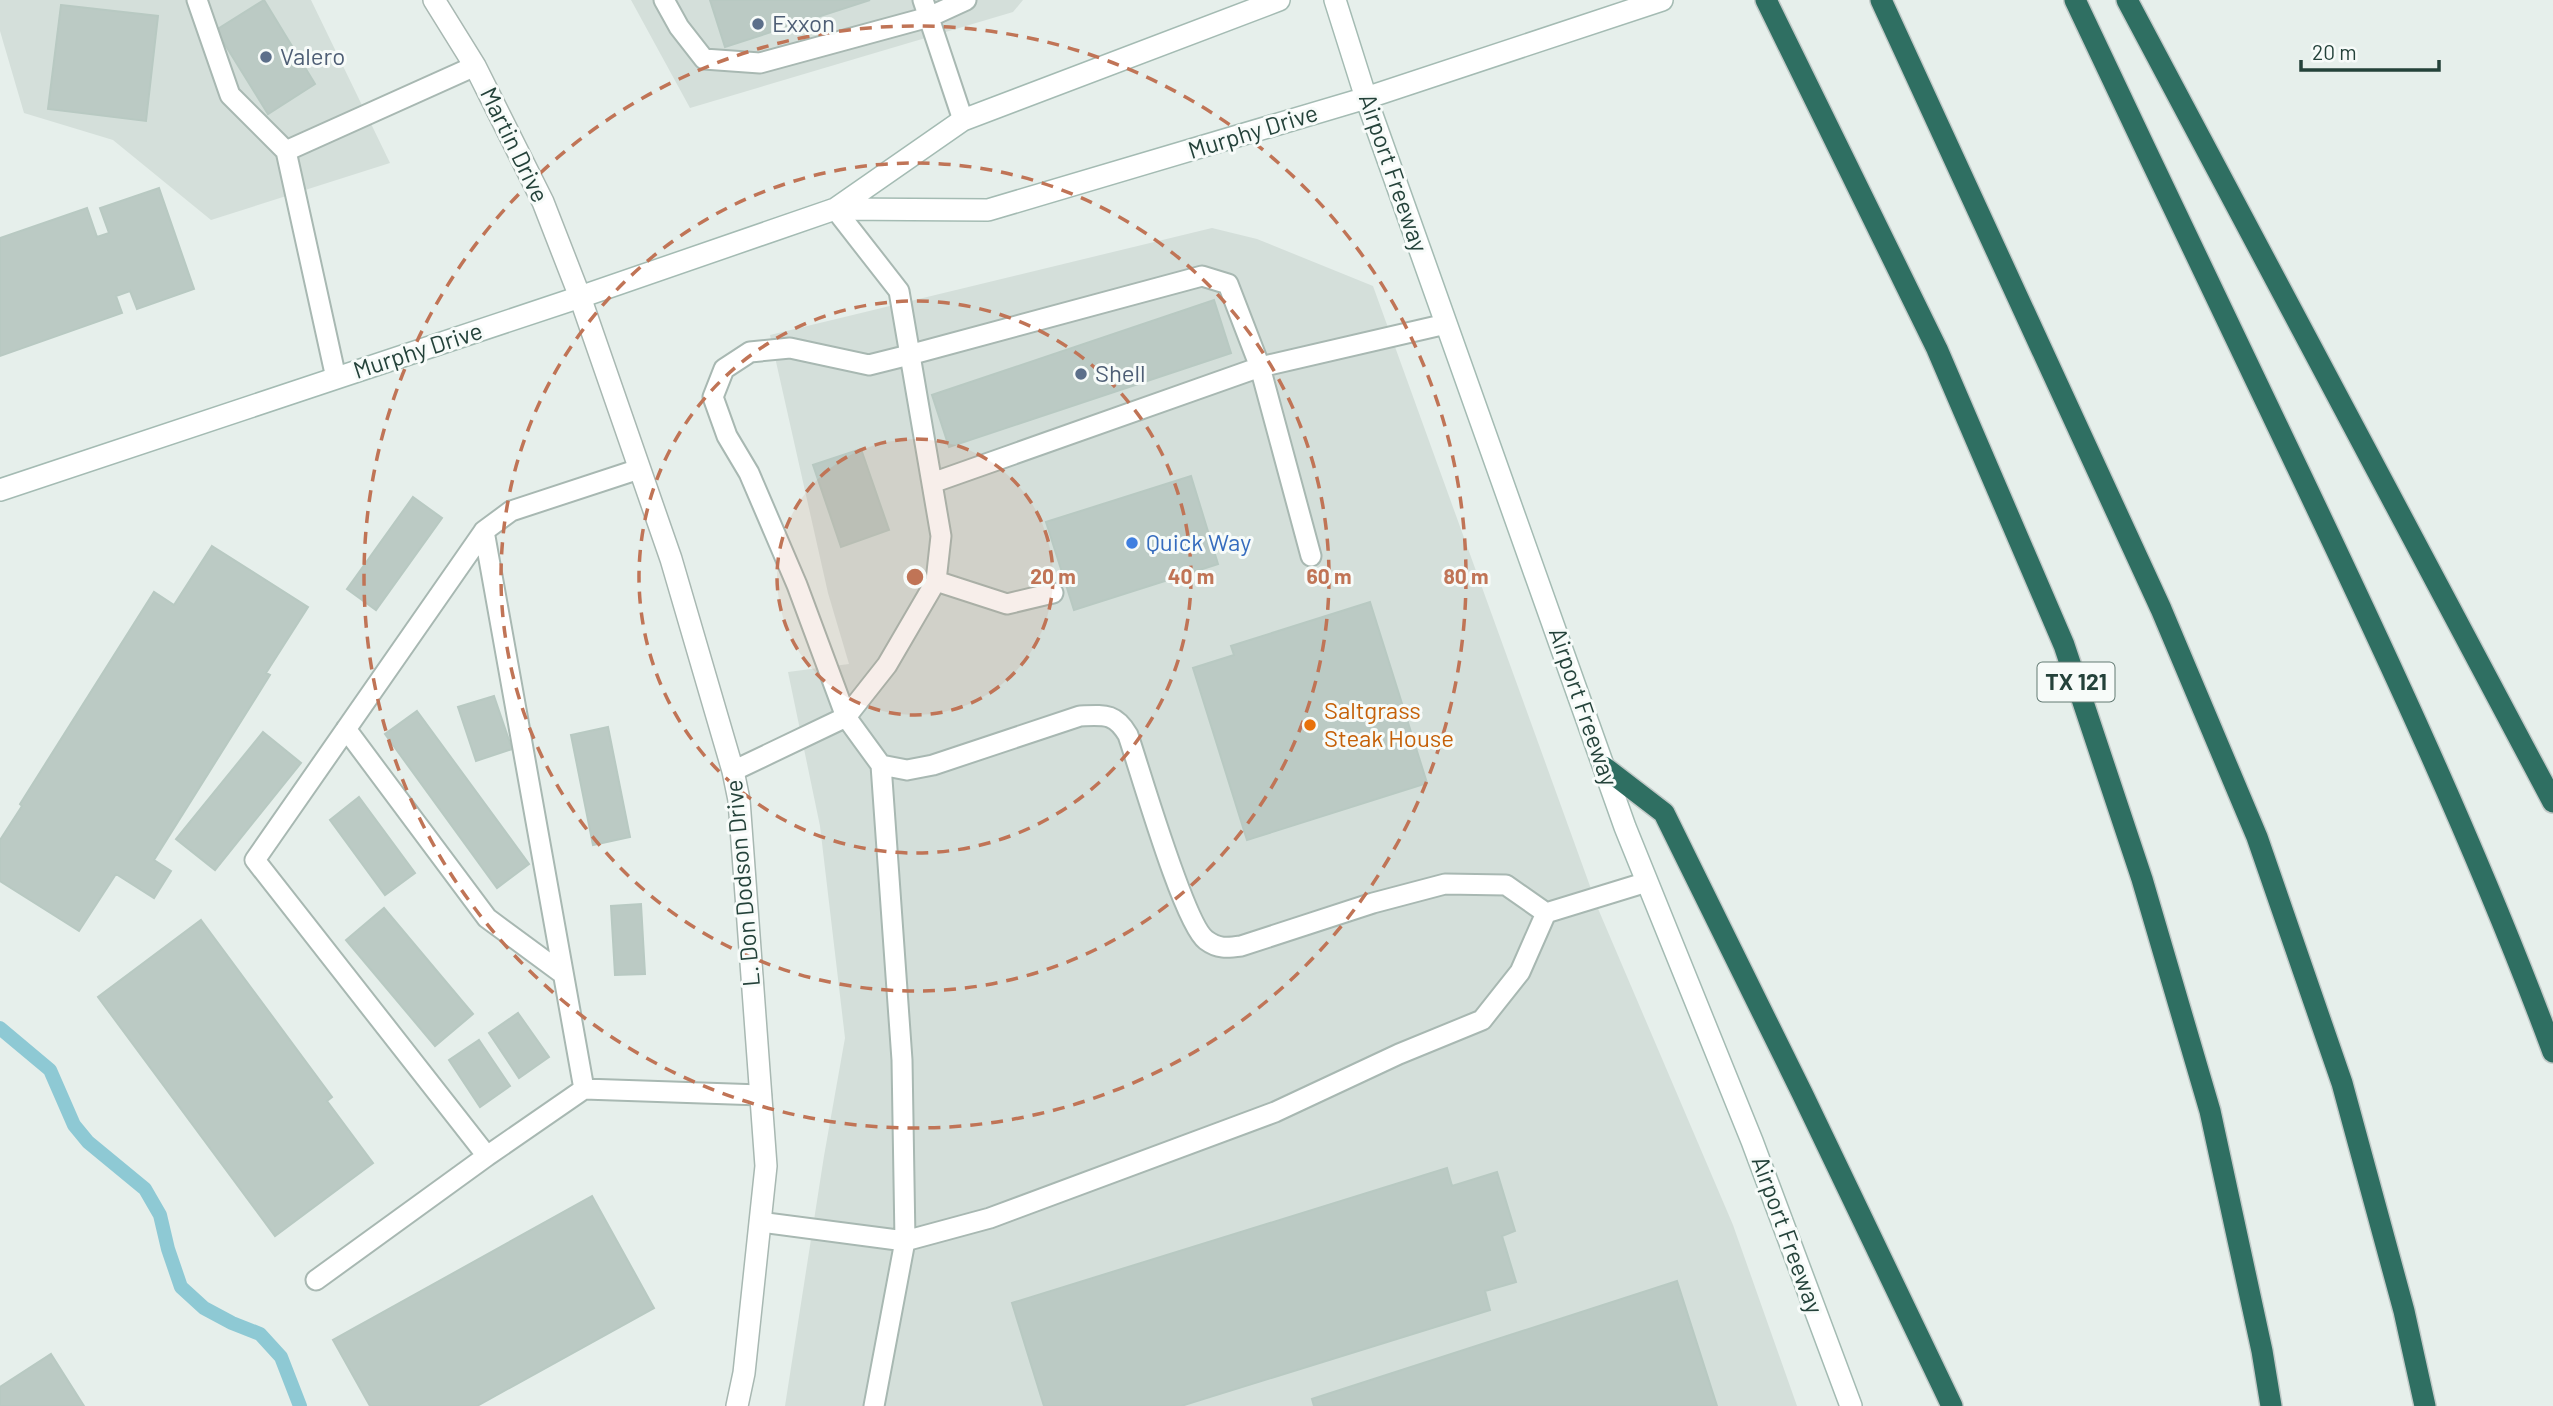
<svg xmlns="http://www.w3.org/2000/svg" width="2553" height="1406" font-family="Barlow,sans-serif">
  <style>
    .built { fill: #d4dfda }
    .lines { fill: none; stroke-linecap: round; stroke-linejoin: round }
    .stream { stroke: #8ec9d4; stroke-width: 14 }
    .building { fill: #bbcac4; stroke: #b8c9c2; stroke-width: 2 }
    .service-casing { stroke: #a8b8b2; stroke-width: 23 }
    .tertiary-casing { stroke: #a8b8b2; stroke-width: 24 }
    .secondary-casing { stroke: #a4bbb3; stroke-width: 24 }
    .motorway-casing { stroke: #c2cac8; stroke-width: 24 }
    .service { stroke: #fff; stroke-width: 19 }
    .tertiary { stroke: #fff; stroke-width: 21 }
    .secondary { stroke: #fff; stroke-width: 21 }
    .motorway { stroke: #2f6f62; stroke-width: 21 }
    .ring { fill: none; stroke: #c07456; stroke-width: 3.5; stroke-dasharray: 12 9 }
    .service-dot { fill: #5c6f8a; stroke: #f7fbf9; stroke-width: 2.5 }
    .shop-dot { fill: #3f7fe0; stroke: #f7fbf9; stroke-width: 2.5 }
    .food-dot { fill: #e8710a; stroke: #f7fbf9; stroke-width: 2.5 }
    .labels { text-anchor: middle; stroke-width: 6; stroke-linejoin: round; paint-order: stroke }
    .shield { fill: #f7fbf9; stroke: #637a73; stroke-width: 2 }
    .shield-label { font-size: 23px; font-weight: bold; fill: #24423a }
    .service-label { font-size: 24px; fill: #4e5e75; stroke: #f7fbf9; text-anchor: start }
    .street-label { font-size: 24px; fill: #24423a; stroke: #f7fbf9 }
    .shop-label { font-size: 24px; fill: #366cbe; stroke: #f7fbf9; text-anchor: start }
    .food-label { font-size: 24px; fill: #c56008; stroke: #f7fbf9; text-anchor: start }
    .centre { fill: #c07456; stroke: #f7fbf9; stroke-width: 3.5 }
    .ring-label { font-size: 21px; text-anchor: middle; font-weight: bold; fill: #c07456; stroke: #f7fbf9; stroke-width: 6; stroke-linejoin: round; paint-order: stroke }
  </style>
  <rect width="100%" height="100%" fill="#e6efeb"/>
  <!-- built -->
  <path class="built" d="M0 0H311L390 163 211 220 113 140 24 113 0 31Z
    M631 0H1023L1013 12 690 108Z
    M1212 228 1257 239 1373 286 1599 911 1733 1225 1797 1406H785L824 1156 845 1038 820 826 788 672 849 664 828 593 770 335Z"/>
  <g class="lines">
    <!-- stream -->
    <path class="stream" d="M0 1028 50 1070 74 1125 88 1142 145 1189 160 1215 168 1249 181 1287 204 1308 232 1323 260 1334 281 1357 300 1406"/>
  </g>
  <!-- building -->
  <path class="building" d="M264 0 315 84 268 114 216 30Z
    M710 0H870L725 47Z
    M61 5 158 16 146 121 48 109Z
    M159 188 194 289 137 309 130 291 116 296 122 313 0 356V238L87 208 97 237 109 233 100 208Z
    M1214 300 1231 353 949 447 932 395Z
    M861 449 889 530 841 547 813 465Z
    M1191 476 1218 564 1074 610 1046 522Z
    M413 497 442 518 376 610 347 589Z
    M212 546 308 607 266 673 270 675 154 860 171 871 154 898 116 874 79 931 0 881V840L22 806 20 804 154 592 174 605Z
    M1370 602 1427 783 1247 840 1193 668 1234 655 1231 646Z
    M494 696 512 749 476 761 458 707Z
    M417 711 529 864 497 888 385 734Z
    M608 727 630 837 593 845 571 735Z
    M263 732 301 763 215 870 176 839Z
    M359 797 415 873 385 895 330 820Z
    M641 904 645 974 615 975 611 906Z
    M384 908 473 1014 435 1046 346 940Z
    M201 920 332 1097 327 1101 373 1163 275 1236 98 997Z
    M518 1013 549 1057 519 1078 489 1033Z
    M479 1040 510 1086 480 1107 449 1060Z
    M1447 1168 1452 1186 1497 1172 1515 1231 1502 1236 1516 1282 1485 1291 1490 1310 1181 1406H1044L1012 1303Z
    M592 1196 654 1308 477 1406H370L333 1340Z
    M1677 1281 1717 1406H1314L1312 1399Z
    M51 1354 84 1406H0V1387Z"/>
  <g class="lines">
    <!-- service casing -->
    <g class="service-casing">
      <path id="service" d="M197 0 230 95 286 151 336 378
        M664 0 679 27 704 59 760 63 929 17 966 0
        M923 0 963 120
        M286 151 475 66
        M835 209 899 291 941 536 936 581 887 665 846 717 797 585 749 473 727 436 713 397 724 369 750 352 790 348 869 365 909 355 1202 276 1228 284 1260 367 1446 324
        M639 469 511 511 484 531 584 1089 761 1095
        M932 483 1260 367 1311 556
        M484 531 255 860 487 1156 584 1089
        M936 581 1007 604 1053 593
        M346 729 487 918 563 974
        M881 765 907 770 933 765 1080 716C1105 715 1115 713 1128 735 1140 770 1184 924 1206 940 1218 949 1227 948 1241 946L1373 903 1445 884 1506 885 1546 913
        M733 771 846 717 881 765 902 1060 905 1241 760 1222
        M316 1280 487 1156
        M874 1406 905 1241 990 1218 1275 1112 1399 1054 1482 1020 1520 972 1546 913 1647 882"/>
    </g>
    <!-- tertiary casing -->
    <g class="tertiary-casing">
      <path id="tertiary" d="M434 0 475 66 543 202 580 297 671 559 733 771 739 800 766 1166 744 1373 737 1406"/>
    </g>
    <!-- secondary casing -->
    <g class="secondary-casing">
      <path id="secondary" d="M1335 0 1366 98 1625 827 1752 1141 1851 1406
        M835 209 988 210 1366 98 1662 0
        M0 490 580 297 835 209 963 120 1279 0"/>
    </g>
    <!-- motorway casing -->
    <g class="motorway-casing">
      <path id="motorway" d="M1766 0 1937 349 2064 645 2142 879 2210 1111 2262 1351 2271 1406
        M1881 0 2161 609 2257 837 2342 1083 2404 1311 2425 1406
        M2075 0C2145 149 2216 297 2287 446 2382 645 2476 845 2553 1052
        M2127 0 2553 802
        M1604 767 1664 813 1802 1093 1952 1406"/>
    </g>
    <!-- service -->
    <use href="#service" class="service"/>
    <!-- tertiary -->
    <use href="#tertiary" class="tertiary"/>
    <!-- secondary -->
    <use href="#secondary" class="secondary"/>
    <!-- motorway -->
    <use href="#motorway" class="motorway"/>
  </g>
  <!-- distance rings -->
  <circle cx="915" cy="577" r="138" fill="#c07456" fill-opacity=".12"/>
  <g class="ring">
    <circle cx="915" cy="577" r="138"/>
    <circle cx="915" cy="577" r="276"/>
    <circle cx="915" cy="577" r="414"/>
    <circle cx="915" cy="577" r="551"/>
  </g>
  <!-- markers -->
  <g class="service-dot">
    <circle cx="758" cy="24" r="7"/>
    <circle cx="266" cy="57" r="7"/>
    <circle cx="1081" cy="374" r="7"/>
  </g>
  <circle class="shop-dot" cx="1132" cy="543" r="7"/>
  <circle class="food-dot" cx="1310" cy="725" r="7"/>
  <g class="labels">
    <!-- shield labels -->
    <rect class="shield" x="2037.5" y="662.5" width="77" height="39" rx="5"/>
    <g class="shield-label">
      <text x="2076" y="690">TX 121</text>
    </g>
    <!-- service labels -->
    <g class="service-label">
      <text x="772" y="32">Exxon</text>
      <text x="280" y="65">Valero</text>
      <text x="1095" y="382">Shell</text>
    </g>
    <!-- street labels -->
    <g class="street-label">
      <text transform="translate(1253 132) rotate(-17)" y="8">Murphy Drive</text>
      <text transform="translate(514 145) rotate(64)" y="8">Martin Drive</text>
      <text transform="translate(1393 173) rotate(71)" y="8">Airport Freeway</text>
      <text transform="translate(418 351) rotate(-18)" y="8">Murphy Drive</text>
      <text transform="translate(1583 707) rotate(71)" y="8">Airport Freeway</text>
      <text transform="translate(743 883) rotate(-95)" y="8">L. Don Dodson Drive</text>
      <text transform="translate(1787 1235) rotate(70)" y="8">Airport Freeway</text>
    </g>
    <!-- shop labels -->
    <g class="shop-label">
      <text x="1146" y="551">Quick Way</text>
    </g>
    <!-- food labels -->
    <g class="food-label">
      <text x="1324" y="719">Saltgrass<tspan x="1324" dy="28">Steak House</tspan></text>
    </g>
  </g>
  <circle cx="915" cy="577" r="10" class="centre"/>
  <g class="ring-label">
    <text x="1053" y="584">20 m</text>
    <text x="1191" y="584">40 m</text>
    <text x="1329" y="584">60 m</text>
    <text x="1466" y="584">80 m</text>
  </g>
  <!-- scale -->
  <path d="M2301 60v10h138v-10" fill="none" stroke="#24423a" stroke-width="3.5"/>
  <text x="2312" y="60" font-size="21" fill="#24423a" stroke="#f7fbf9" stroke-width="5" paint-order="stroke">20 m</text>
</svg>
